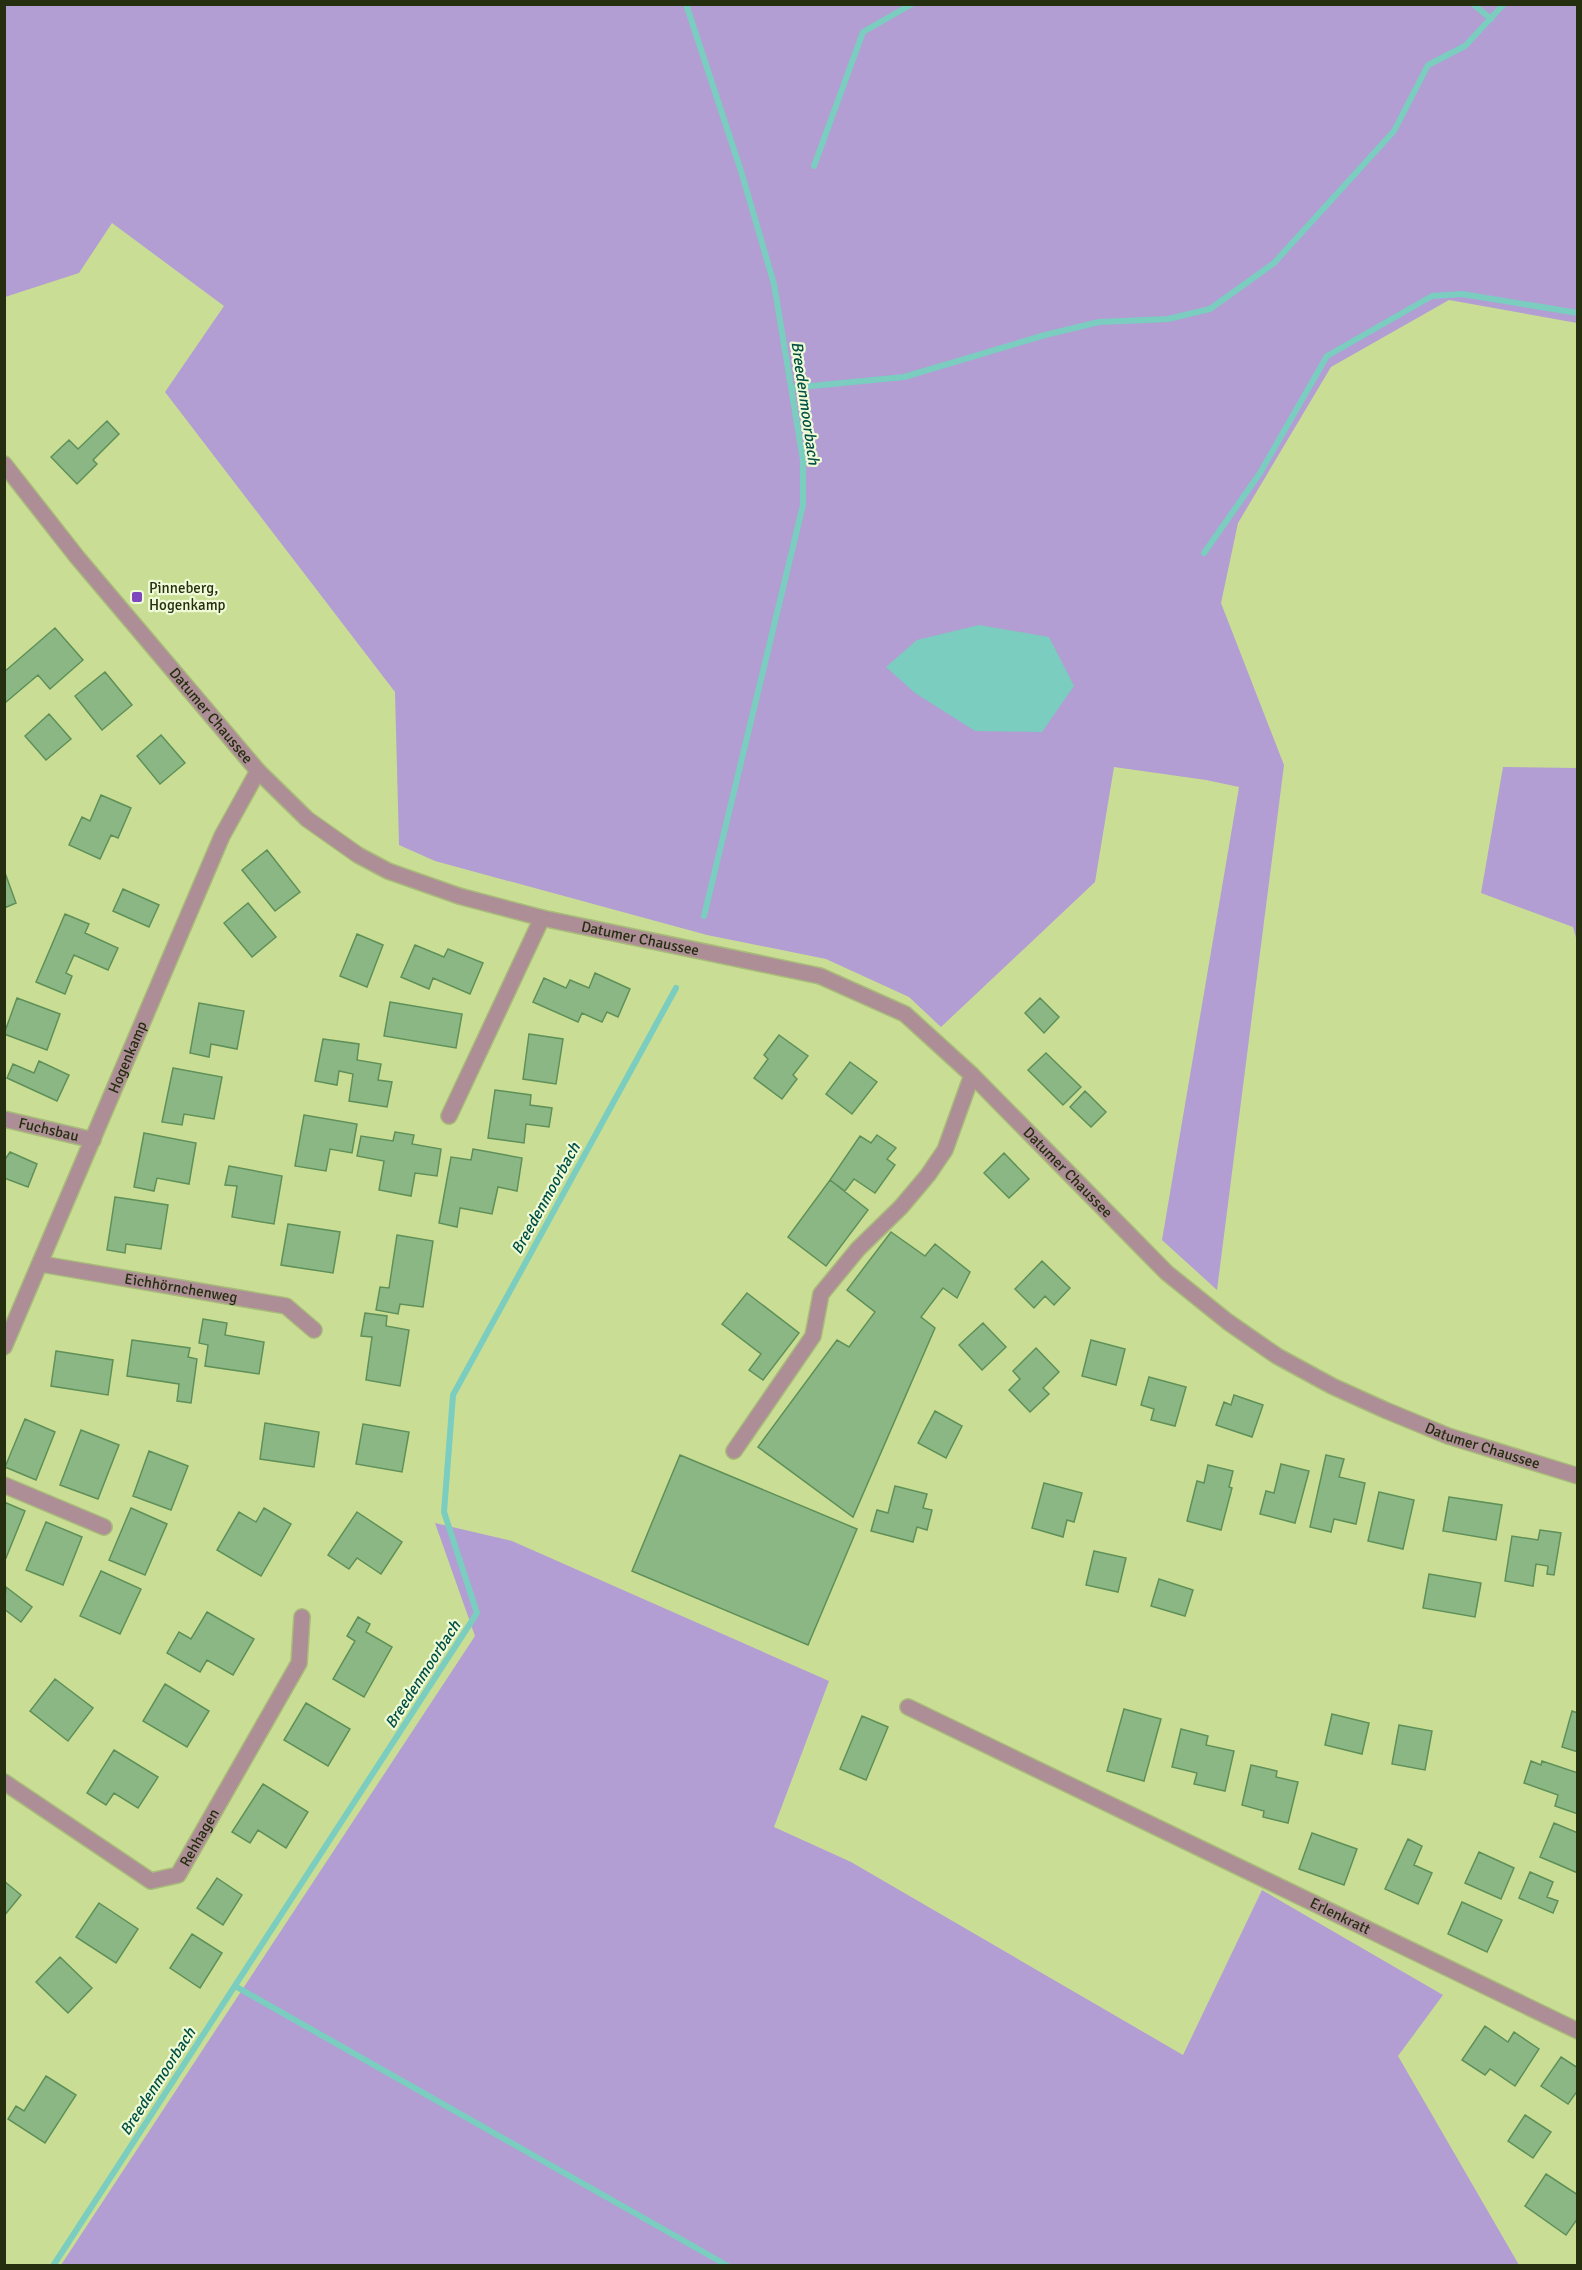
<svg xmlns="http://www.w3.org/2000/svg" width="1582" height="2270" font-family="Signika,sans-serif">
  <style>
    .green { fill: #b29ed3 }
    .water { fill: #7acdbf }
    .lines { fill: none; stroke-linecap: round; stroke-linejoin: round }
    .stream { stroke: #7acdbf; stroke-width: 6 }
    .building { fill: #8bb785; stroke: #5f9058; stroke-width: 1.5 }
    .minor-casing { stroke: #a8bb7a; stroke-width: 18 }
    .minor { stroke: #ad8e96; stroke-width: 15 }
    .poi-dot { fill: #7d47be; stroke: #effad6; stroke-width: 2 }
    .labels { text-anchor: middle; stroke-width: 4.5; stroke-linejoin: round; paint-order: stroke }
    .poi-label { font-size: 15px; fill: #262e10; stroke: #effad6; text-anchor: start }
    .street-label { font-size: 15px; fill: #262e10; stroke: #effad6 }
    .water-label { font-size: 16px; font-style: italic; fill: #004f45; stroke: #effad6 }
  </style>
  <rect width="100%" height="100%" fill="#c9de94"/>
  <!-- green -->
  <path class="green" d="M5 5H1577V323L1449 300 1331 367 1238 523 1221 603 1284 765 1217 1290 1162 1240 1239 787 1206 780 1114 767 1095 882 941 1027 909 997 826 959 707 935 435 861 399 845 395 692 165 392 224 306 112 223 79 273 5 297Z
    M1503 767 1577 768V941L1573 927 1481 893Z
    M435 1523 512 1541 829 1681 774 1827 851 1862 1183 2055 1262 1890 1443 1995 1398 2056 1519 2265H61L475 1636Z"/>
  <!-- water -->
  <path class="water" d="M979 625 1049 637 1074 686 1042 732 975 731 915 693 886 667 917 640Z"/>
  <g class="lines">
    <!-- stream -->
    <path class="stream" d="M686 4 741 171 774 284 803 460V505L704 916
      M1473 4 1491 19
      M814 166 863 32 912 4
      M791 388 904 377 1045 335 1099 322 1168 319 1210 309 1274 263 1394 131 1428 65 1465 46 1504 4
      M1204 553 1260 473 1327 356 1432 296 1462 294 1578 313
      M235 1986 728 2266
      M53 2266 477 1613 444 1512 453 1395 676 988"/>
  </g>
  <!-- building -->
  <path class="building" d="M107 421 119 434 93 460 97 464 77 484 51 457 69 440 78 449Z
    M55 628 83 660 50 689 38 675 6 702 4 700V672Z
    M105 672 132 705 102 730 75 696Z
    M49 714 71 739 46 760 25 736Z
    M161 735 185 763 160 784 137 756Z
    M101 795 131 808 118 838 111 835 100 859 69 845 82 817 90 821Z
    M267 850 300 892 275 911 242 870Z
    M4 870 16 903 4 908Z
    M123 889 159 905 149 927 113 911Z
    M248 903 276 937 252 957 224 923Z
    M65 914 89 924 85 933 118 948 108 970 74 955 66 973 72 976 65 994 36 982Z
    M357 934 383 945 367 987 340 976Z
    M415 945 444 957 448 949 483 963 470 994 433 978 429 989 401 977Z
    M595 973 630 989 618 1017 607 1012 602 1022 582 1013 578 1022 533 1002 544 978 566 988 570 980 589 988Z
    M17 998 60 1014 47 1050 4 1034Z
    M1040 998 1059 1017 1044 1033 1025 1013Z
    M390 1002 462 1014 456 1048 384 1036Z
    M199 1003 244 1011 237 1049 211 1044 209 1057 190 1053Z
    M529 1034 563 1039 556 1084 523 1079Z
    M779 1035 808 1056 793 1075 797 1079 782 1099 754 1078 768 1059 764 1055Z
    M323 1039 359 1044 357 1060 381 1064 378 1080 392 1082 387 1107 349 1101 353 1074 339 1071 337 1085 315 1081Z
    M1046 1053 1081 1087 1063 1105 1028 1070Z
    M39 1061 69 1075 57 1101 7 1078 13 1064 34 1073Z
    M850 1062 877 1082 852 1114 826 1094Z
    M173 1068 222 1077 214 1119 184 1114 182 1125 162 1122Z
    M495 1090 531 1095 530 1105 552 1108 549 1127 526 1124 524 1143 488 1138Z
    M1085 1091 1106 1112 1091 1127 1070 1107Z
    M304 1115 357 1124 352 1153 330 1149 326 1171 295 1166Z
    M395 1132 414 1135 412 1144 441 1149 437 1176 415 1173 411 1196 379 1190 384 1161 357 1156 361 1136 393 1141Z
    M144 1133 196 1143 189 1184 157 1178 154 1191 134 1187Z
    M877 1135 896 1148 887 1159 895 1165 875 1193 854 1179 845 1191 830 1180 860 1136 871 1143Z
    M473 1149 522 1158 517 1191 498 1187 492 1214 460 1208 457 1227 439 1223 451 1157 471 1160Z
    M10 1152 37 1164 28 1187 4 1178V1161Z
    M1004 1153 1029 1179 1009 1198 984 1173Z
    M229 1166 282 1176 274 1224 232 1217 237 1186 225 1185Z
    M830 1180 868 1210 826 1266 788 1237Z
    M115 1197 168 1205 161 1249 126 1244 125 1253 107 1250Z
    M288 1224 340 1232 333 1273 281 1265Z
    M891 1232 925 1256 935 1244 970 1272 957 1298 943 1288 921 1317 935 1328 853 1517 758 1447 837 1340 849 1347 875 1312 847 1290Z
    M397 1235 433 1241 423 1307 400 1304 398 1314 376 1310 380 1287 389 1288Z
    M1042 1261 1070 1288 1054 1305 1045 1296 1034 1308 1015 1289Z
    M747 1293 799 1333 763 1380 749 1370 761 1354 722 1324Z
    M365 1313 387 1316 386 1326 409 1330 400 1386 366 1380 372 1337 361 1336Z
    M203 1319 227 1323 225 1335 264 1342 259 1374 205 1366 208 1345 199 1343Z
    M983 1323 1006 1347 982 1370 959 1345Z
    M132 1340 190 1348 188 1357 197 1359 191 1403 177 1401 179 1384 127 1376Z
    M1091 1340 1125 1349 1116 1385 1082 1376Z
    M1036 1348 1059 1372 1043 1388 1049 1394 1030 1412 1009 1390 1020 1379 1013 1371Z
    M56 1351 113 1360 108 1395 51 1386Z
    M1149 1377 1186 1387 1175 1426 1151 1420 1154 1409 1141 1405Z
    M1234 1395 1263 1405 1252 1437 1216 1425 1224 1402 1231 1405Z
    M935 1411 962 1426 946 1458 918 1443Z
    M25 1419 55 1432 36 1480 5 1467Z
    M265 1423 319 1432 314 1467 260 1459Z
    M363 1424 409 1432 402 1472 356 1464Z
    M81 1430 119 1445 98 1499 60 1485Z
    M149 1451 188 1466 171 1510 133 1496Z
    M680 1455 857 1529 808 1645 632 1571Z
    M1326 1455 1344 1459 1339 1477 1365 1483 1356 1524 1334 1519 1331 1532 1310 1527Z
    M1281 1464 1309 1471 1295 1523 1260 1514 1266 1491 1274 1493Z
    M1208 1465 1233 1471 1229 1487 1232 1488 1221 1530 1187 1521 1197 1481 1204 1483Z
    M1044 1483 1082 1493 1074 1522 1067 1520 1063 1537 1032 1528Z
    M895 1486 927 1494 923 1508 932 1510 927 1530 917 1527 913 1542 871 1531 877 1510 888 1513Z
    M1379 1492 1414 1500 1403 1549 1368 1541Z
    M1449 1497 1502 1505 1496 1540 1443 1531Z
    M4 1502 25 1511 6 1558 4 1557Z
    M131 1508 167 1524 145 1575 109 1560Z
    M264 1508 291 1524 261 1576 217 1550 239 1512 256 1522Z
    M357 1512 402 1542 381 1574 357 1558 349 1569 328 1555Z
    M46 1522 82 1537 63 1585 26 1570Z
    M1540 1530 1561 1533 1554 1575 1547 1574 1548 1566 1536 1564 1533 1586 1505 1581 1512 1536 1538 1540Z
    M1094 1551 1126 1558 1118 1592 1086 1585Z
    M101 1571 141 1589 120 1634 80 1616Z
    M1429 1574 1481 1583 1475 1617 1423 1608Z
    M1159 1579 1193 1590 1185 1616 1151 1606Z
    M6 1587 32 1607 21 1622 4 1609Z
    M207 1612 254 1639 233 1675 207 1660 200 1672 167 1653 179 1632 191 1639Z
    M358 1617 370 1624 366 1632 392 1647 364 1697 333 1679 355 1641 347 1636Z
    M55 1679 93 1708 68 1741 30 1711Z
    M165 1684 209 1711 187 1747 143 1721Z
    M306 1703 350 1729 328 1766 284 1740Z
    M1124 1709 1161 1719 1144 1781 1107 1771Z
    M1572 1711 1578 1713V1752L1562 1747Z
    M1332 1714 1369 1723 1362 1754 1325 1745Z
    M862 1716 888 1727 866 1780 840 1769Z
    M1399 1725 1432 1731 1425 1770 1392 1764Z
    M1181 1729 1208 1736 1206 1745 1234 1751 1225 1791 1194 1784 1197 1773 1172 1767Z
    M114 1750 158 1777 138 1808 114 1793 106 1805 87 1793Z
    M1531 1761 1541 1765 1542 1761 1578 1773V1814L1555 1806 1558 1795 1524 1783Z
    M1251 1765 1277 1771 1276 1777 1298 1782 1288 1823 1263 1817 1264 1811 1242 1805Z
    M263 1784 308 1812 286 1848 258 1830 250 1843 232 1832Z
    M1554 1823 1578 1833V1873L1540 1857Z
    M1312 1833 1357 1849 1344 1885 1299 1869Z
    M1408 1839 1422 1846 1414 1865 1432 1873 1418 1904 1385 1889Z
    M1479 1852 1514 1868 1501 1899 1465 1883Z
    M1530 1872 1553 1882 1547 1897 1558 1901 1553 1913 1519 1898Z
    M217 1878 242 1895 223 1925 197 1908Z
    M4 1881 21 1895 4 1916Z
    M1462 1902 1502 1920 1487 1952 1448 1934Z
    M99 1903 138 1929 116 1963 76 1937Z
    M192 1934 222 1953 200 1988 170 1968Z
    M60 1957 92 1988 68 2013 36 1982Z
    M1485 2026 1508 2042 1514 2032 1539 2049 1515 2086 1490 2069 1485 2075 1462 2060Z
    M1561 2057 1578 2068V2090L1568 2104 1541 2086Z
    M46 2076 76 2095 45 2143 8 2119 16 2106 24 2111Z
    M1525 2115 1551 2132 1533 2158 1508 2141Z
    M1546 2174 1578 2195V2218L1566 2235 1525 2206Z"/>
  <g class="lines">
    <!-- minor casing -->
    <g class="minor-casing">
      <g id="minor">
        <path id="s1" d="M4 464 77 557 258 771 307 819 358 855 388 871 459 896 542 918 820 976 905 1014 972 1075 1167 1273 1228 1322 1277 1356 1332 1386 1385 1410 1448 1436 1578 1476"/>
        <path d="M449 1116 542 918"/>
        <path id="s2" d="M4 1119 93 1140"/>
        <path id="s3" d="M41 1264 286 1306 314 1330"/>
        <path id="s4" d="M4 1347 222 836 258 771"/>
        <path d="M734 1451 813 1336 821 1294 858 1249 901 1207 928 1175 945 1150 972 1075"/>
        <path d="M4 1485 104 1527"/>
        <path id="s5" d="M908 1707 1578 2031"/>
        <path id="s6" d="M4 1782 151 1881 178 1875 299 1663 302 1617"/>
      </g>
    </g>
    <!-- minor -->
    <use href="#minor" class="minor"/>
  </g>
  <!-- markers -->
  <rect class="poi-dot" x="131" y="591" width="12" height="12" rx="3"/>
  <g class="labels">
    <!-- poi labels -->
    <g class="poi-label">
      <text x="149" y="593">Pinneberg,<tspan x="149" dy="17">Hogenkamp</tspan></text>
    </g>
    <!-- street labels -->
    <g class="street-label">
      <text dy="5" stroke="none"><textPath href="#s1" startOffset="326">Datumer Chaussee</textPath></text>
      <text dy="5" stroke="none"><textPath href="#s1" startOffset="825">Datumer Chaussee</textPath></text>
      <text dy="5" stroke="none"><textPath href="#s4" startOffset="315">Hogenkamp</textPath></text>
      <text dy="5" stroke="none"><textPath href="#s2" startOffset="46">Fuchsbau</textPath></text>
      <text dy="5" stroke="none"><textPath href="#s1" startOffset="1329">Datumer Chaussee</textPath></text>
      <text dy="5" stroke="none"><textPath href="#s3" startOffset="142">Eichhörnchenweg</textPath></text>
      <text dy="5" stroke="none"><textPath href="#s1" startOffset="1833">Datumer Chaussee</textPath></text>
      <text dy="5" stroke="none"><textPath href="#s6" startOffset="248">Rehhagen</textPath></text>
      <text dy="5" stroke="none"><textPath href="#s5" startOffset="480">Erlenkratt</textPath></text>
    </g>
    <!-- water labels -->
    <g class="water-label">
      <text transform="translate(806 403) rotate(82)" y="6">Breedenmoorbach</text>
      <text transform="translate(545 1198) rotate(-61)" y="6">Breedenmoorbach</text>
      <text transform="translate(422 1674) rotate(-57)" y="6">Breedenmoorbach</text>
      <text transform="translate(157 2081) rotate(-57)" y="6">Breedenmoorbach</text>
    </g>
  </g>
  <!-- border -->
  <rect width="1582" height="2270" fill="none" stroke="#262e10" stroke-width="12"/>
</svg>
